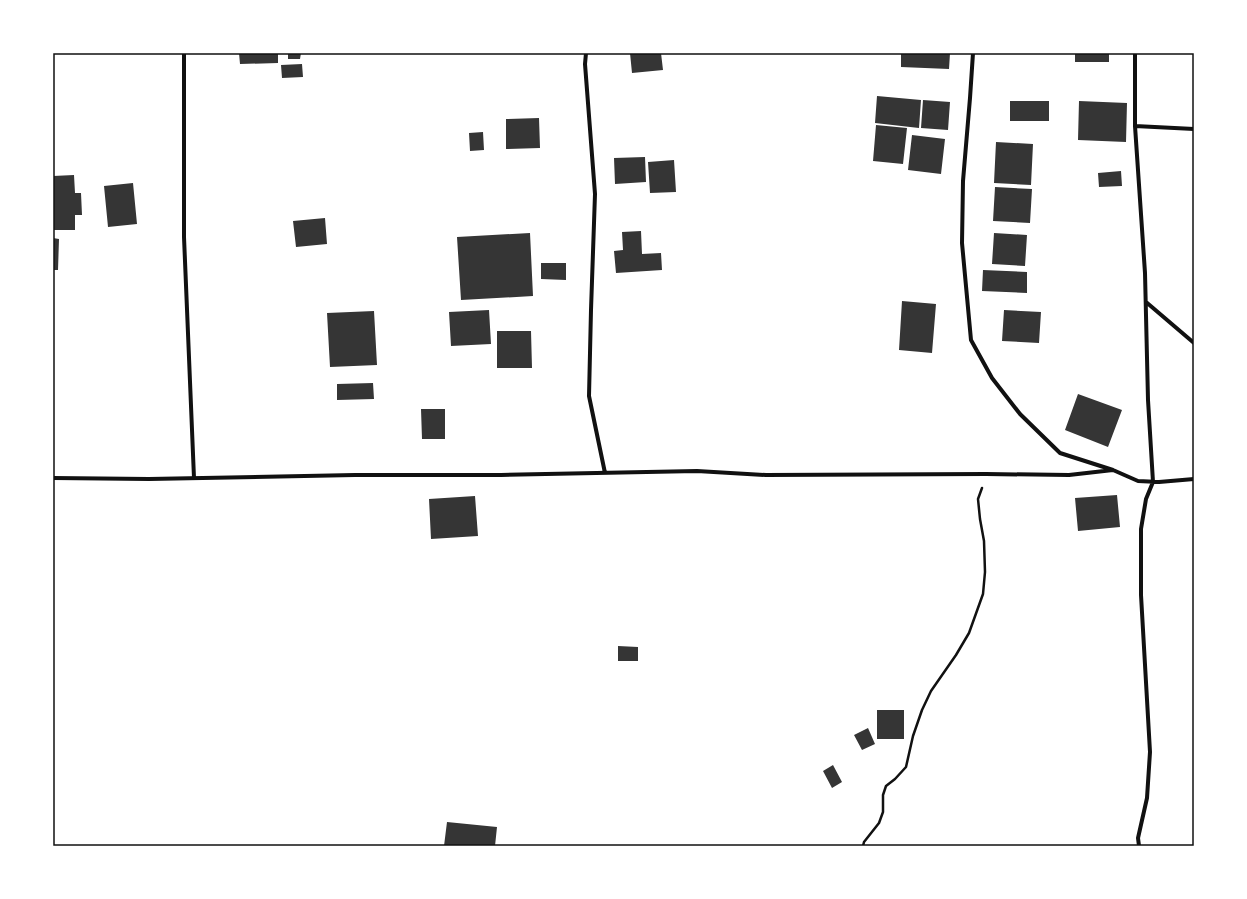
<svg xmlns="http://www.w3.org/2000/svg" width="1247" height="899" font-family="Roboto,sans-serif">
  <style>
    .building { fill: #353535 }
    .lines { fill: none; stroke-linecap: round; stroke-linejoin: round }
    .path { stroke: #111; stroke-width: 2.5 }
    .minor { stroke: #111; stroke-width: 4 }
    .neatline { fill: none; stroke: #111; stroke-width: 1.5 }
  </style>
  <rect width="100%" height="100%" fill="#fff"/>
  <!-- building -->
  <path class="building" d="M239 53H278V63L240 64Z
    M288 53H301L300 59H288Z
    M630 53H661L663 70 632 73Z
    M901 53H950L949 69 901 67Z
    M1075 53H1109V62H1075Z
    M302 64 303 77 282 78 281 65Z
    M877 96 921 100 919 128 875 123Z
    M923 100 950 102 948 130 921 128Z
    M1010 101H1049V121H1010Z
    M1079 101 1127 103 1126 142 1078 140Z
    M539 118 540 148 506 149V119Z
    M876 125 907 128 903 164 873 161Z
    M483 132 484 150 470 151 469 133Z
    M912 135 945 139 941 174 908 170Z
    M996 142 1033 144 1031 185 994 183Z
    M645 157 646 182 615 184 614 158Z
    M674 160 676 192 650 193 648 162Z
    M1121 171 1122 186 1099 187 1098 173Z
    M74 175 75 193H81L82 215H75V230H53V176Z
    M133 183 137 224 108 227 104 186Z
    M995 187 1032 189 1030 223 993 221Z
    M325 218 327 244 296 247 293 221Z
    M641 231 642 254 661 253 662 270 616 273 614 251 623 250 622 232Z
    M530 233 533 296 461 300 457 237Z
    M994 233 1027 235 1025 266 992 264Z
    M53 238 59 239 58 270H53Z
    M541 263H566V280L541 279Z
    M983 270 1027 272V293L982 291Z
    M902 301 936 304 932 353 899 350Z
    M489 310 491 344 451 346 449 312Z
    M1004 310 1041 312 1039 343 1002 341Z
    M374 311 377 365 330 367 327 313Z
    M497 331H531L532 368H497Z
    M373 383 374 399 337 400V384Z
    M1078 394 1122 410 1108 447 1065 430Z
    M421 409H445V439H422Z
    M1117 495 1120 527 1078 531 1075 498Z
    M475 496 478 536 431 539 429 499Z
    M618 646 638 647V661H618Z
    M877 710H904V739H877Z
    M868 728 875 744 862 750 854 735Z
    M833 765 842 782 832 788 823 771Z
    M447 822 497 827 495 846H444Z"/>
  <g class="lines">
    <!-- path -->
    <path class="path" d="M863 846 864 842 879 823 883 812V795L886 786 895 779 906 767 913 736 922 710 931 691 956 655 969 633 983 594 985 572 984 541 980 519 978 499 982 488"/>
    <!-- minor -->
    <path class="minor" d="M184 53V237L194 478
      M586 53 585 64 595 194 591 310 589 396 605 473
      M973 53 970 98 963 181 962 243 971 340 992 378 1020 414 1060 453 1113 470 1138 481 1159 482 1194 479
      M1135 53V126L1145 273 1148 400 1153 482 1146 499 1141 529V595L1150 752 1147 798 1138 838 1139 846
      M1135 126 1194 129
      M1146 302 1194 343
      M53 478 149 479 355 475H501L697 471 766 475 986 474 1069 475 1113 470"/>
  </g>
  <!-- border -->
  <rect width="1247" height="899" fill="none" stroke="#ffffff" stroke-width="108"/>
  <rect x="54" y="54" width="1139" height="791" class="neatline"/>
</svg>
